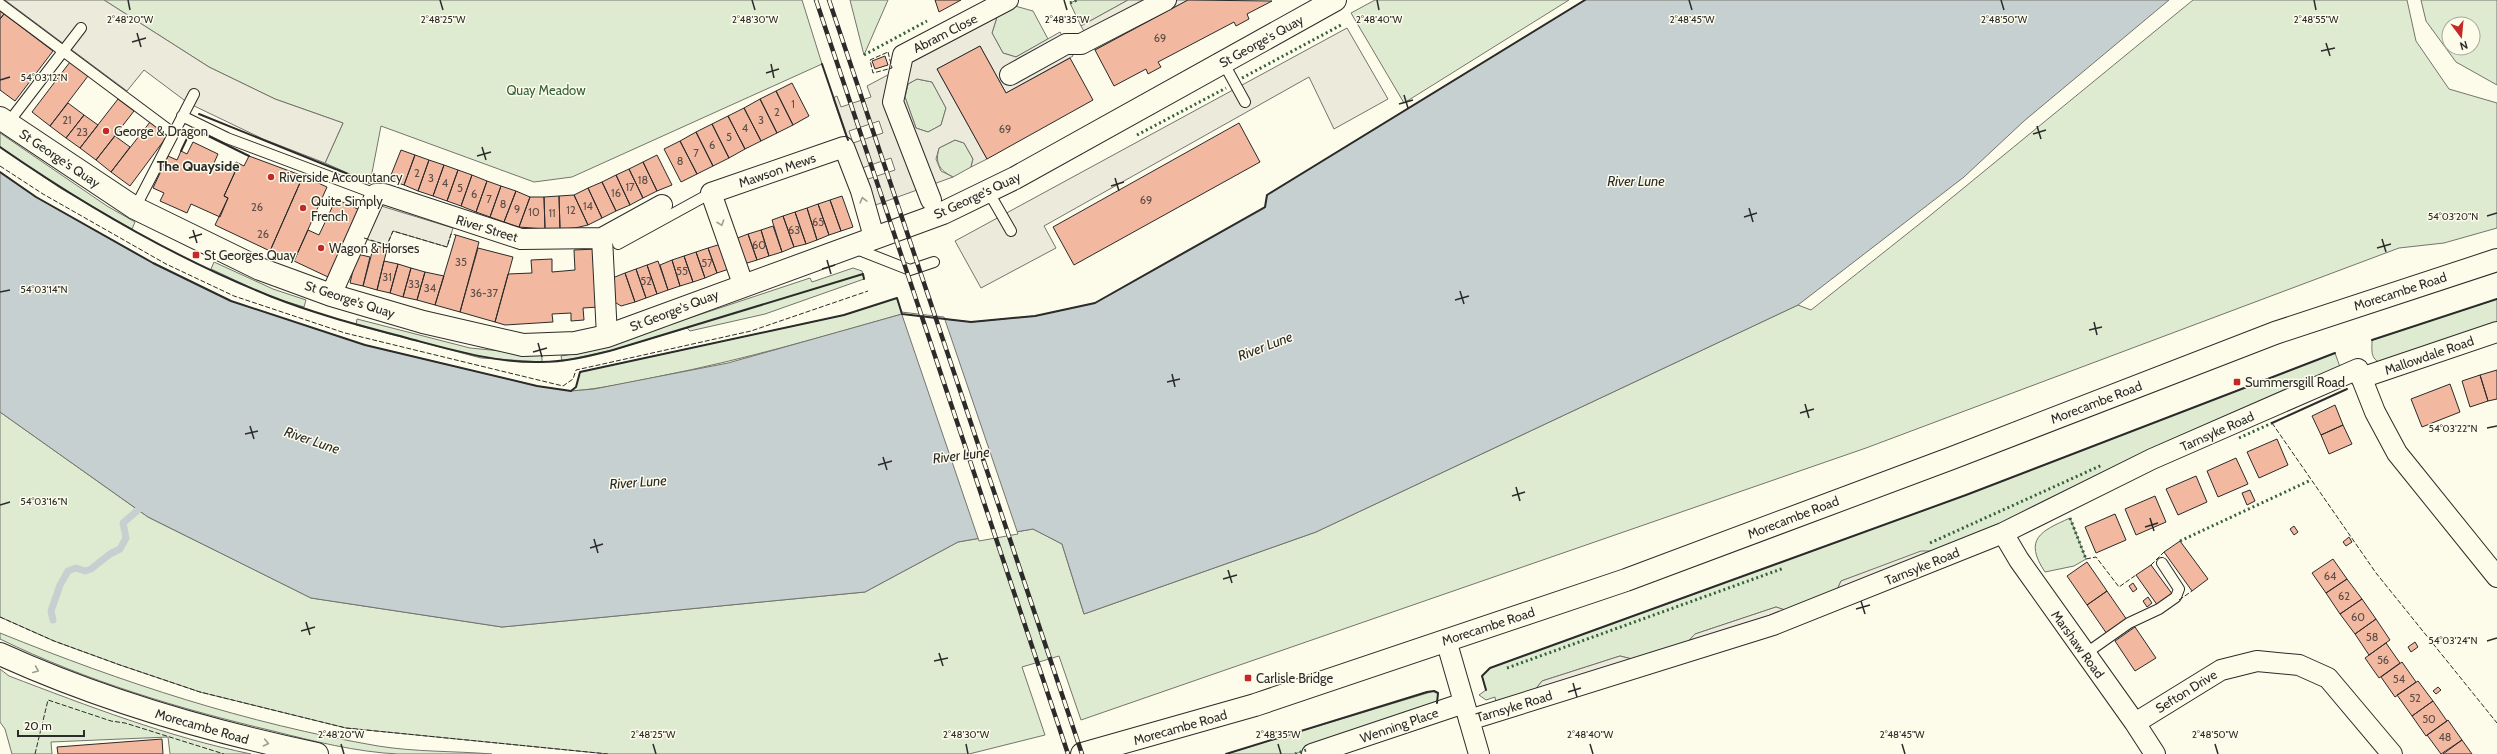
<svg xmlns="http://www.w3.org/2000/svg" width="2497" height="754" font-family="Cabin,sans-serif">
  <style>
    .green { fill: #deebd1; stroke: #74746e; fill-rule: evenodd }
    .parking { fill: #eceadb; stroke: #74746e; fill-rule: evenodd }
    .water { fill: #c7d0d0; stroke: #74746e }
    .pier { fill: #fdfbea; stroke: #74746e }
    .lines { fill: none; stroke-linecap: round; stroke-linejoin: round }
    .stream { stroke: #c7d0d0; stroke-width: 7 }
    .building { fill: #f2b8a0; stroke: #2b2b2b }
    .lane-casing { stroke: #2b2b2b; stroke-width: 12 }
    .street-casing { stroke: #2b2b2b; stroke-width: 22 }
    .secondary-casing { stroke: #2b2b2b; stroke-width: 24 }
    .primary-casing { stroke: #2b2b2b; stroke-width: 24 }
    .lane { stroke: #fdfbea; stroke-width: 10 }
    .street { stroke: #fdfbea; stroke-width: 20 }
    .secondary { stroke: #fdfbea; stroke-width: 22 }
    .primary { stroke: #fdfbea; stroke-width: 22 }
    .rail-casing { stroke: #2b2b2b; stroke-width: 4.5 }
    .rail { stroke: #fdfbea; stroke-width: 3; stroke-dasharray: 9; stroke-linecap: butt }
    .hedge { stroke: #34623c; stroke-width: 3; stroke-dasharray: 2 3; stroke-linecap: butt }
    .fence { stroke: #2b2b2b; stroke-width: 1; stroke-dasharray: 5 2; stroke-linecap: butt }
    .wall { stroke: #2b2b2b; stroke-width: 2 }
    .oneway { stroke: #9e9d94 }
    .ticks { fill: none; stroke: #2b2b2b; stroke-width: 1.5 }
    .poi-dot { fill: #c62828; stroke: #fdfbea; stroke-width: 1.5 }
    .labels { text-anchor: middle; stroke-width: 3; stroke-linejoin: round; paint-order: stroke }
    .number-label { font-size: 11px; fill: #5d4e48 }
    .street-label { font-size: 13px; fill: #2b2b2b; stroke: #fdfbea }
    .park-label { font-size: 13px; fill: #34623c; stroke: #fdfbea }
    .poi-label { font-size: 13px; fill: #2b2b2b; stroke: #fdfbea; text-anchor: start }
    .neighbourhood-label { font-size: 14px; font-weight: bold; fill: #2b2b2b; stroke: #fdfbea }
    .water-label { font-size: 14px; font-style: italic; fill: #2b2b2b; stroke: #fdfbea }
    .ticks-label { font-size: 10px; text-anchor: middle; fill: #2b2b2b; stroke: #fdfbea; stroke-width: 3; stroke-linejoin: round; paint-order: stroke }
  </style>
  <rect width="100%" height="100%" fill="#fdfbea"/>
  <!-- green -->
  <path class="green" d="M104 0H802L822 64 572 177 534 182 381 126 370 183 325 163 343 123 275 99 209 67Z
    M850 0H888L864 55Z
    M1077 0H1128L1081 26 1070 3Z
    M1375 0H1569L1404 103 1351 13Z
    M2193 0H2407L2416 41 2449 89 2497 103V228L2444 243 2399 248 1866 448 1081 720 1059 656 1022 667 1045 735 969 754H608L346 728 200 692 120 665 54 641 0 617V412L148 517 311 598 502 627 865 592 958 542 1033 529 1062 544 1084 614 1316 532 1798 305 1811 310 1927 218Z
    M2421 0H2497V85L2456 62 2426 21ZM2449 24H2473V48H2449Z
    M1015 6 1033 11 1048 39 1016 57 1003 53 992 33 997 17Z
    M917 79 932 82 946 108 941 125 928 132 916 128 905 97 908 84Z
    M0 133 107 206 135 222 132 229 60 188 0 147Z
    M955 140 964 143 973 159 971 167 953 177C939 170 935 163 939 148Z
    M214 262 273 289 306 300 304 307 271 297 211 269Z
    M853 268 862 271 864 279 765 314 690 331 687 328 613 350 562 361 561 356 590 351 810 278 812 282Z
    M897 298 902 314C822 337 742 360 661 376 631 382 601 389 571 391L576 387 580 372 844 315Z
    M2497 299V324L2381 363C2370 359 2372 350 2372 340Z
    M357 319 470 348 542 355V362L481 358 356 325Z
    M2335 353 2340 367 2006 523 1937 551 1921 552 1841 581 1836 592 1788 611 1776 607 1695 634 1685 645 1636 660 1620 656 1542 681 1534 691 1496 703 1495 697 1486 700 1479 695 1486 690 1482 676 1490 668 1966 495Z
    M2070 518 2086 559 2074 566 2045 572C2023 539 2041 531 2070 518Z
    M0 633C124 683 245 723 378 746 415 752 455 751 492 754 461 754 429 754 398 754 356 752 313 741 273 731 180 709 86 681 0 639Z
    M0 669 9 676C88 706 168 737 251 754H170L168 737 51 742 52 754H12L5 729 0 722Z
    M1434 691 1438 693 1437 703 1295 754H1226Z"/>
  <!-- parking -->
  <path class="parking" d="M5 0H104L209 67 275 99 343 123 325 163 263 139 188 103 144 70 127 91Z
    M1128 0H1188L1095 50 1081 26Z
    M997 17 992 33 1003 53 1016 57 1060 32 1073 56 1006 93 980 46 937 69 987 159 971 167 973 159 964 143 955 140 939 148 936 159 941 171 953 177 870 207 833 98 837 96 841 107 871 97 867 86ZM917 79 932 82 946 108 941 125 928 132 916 128 905 97 908 84ZM879 121 883 133 853 143 849 131ZM891 158 895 170 865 180 862 168Z
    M1347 28 1388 99 1334 129 1309 77 1044 226 1056 248 981 288 955 241Z
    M378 205 453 228 447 247 393 231 387 245 365 239Z
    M1921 551H1937L1836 592 1841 581Z
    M1776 607 1788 611 1685 645 1695 634Z
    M1620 656 1636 660 1534 691 1542 681Z"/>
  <!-- water -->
  <path class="water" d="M1585 0H2169L2024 121 1964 177 1798 305 1316 532 1084 614 1062 544 1033 529 958 542 865 592 502 627 311 598 148 517 0 412V172L36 197 153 263 231 301 365 345 537 386 571 391 594 389 728 363 902 314 971 322 1035 316 1095 303 1265 208 1267 195Z"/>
  <!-- pier -->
  <path class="pier" d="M901 312 944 317 1018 534 979 541Z"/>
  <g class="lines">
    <!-- stream -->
    <path class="stream" d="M53 620 51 611 60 585 68 571 76 568 85 571 91 569 110 554 120 549 126 538 123 523 138 510"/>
  </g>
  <!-- building -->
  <path class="building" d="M935 0H961L939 12Z
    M1188 0 1272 1 1247 14 1249 19 1236 26 1234 22 1158 62 1161 67 1148 74 1146 69 1114 86 1095 50Z
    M0 11 4 14 0 19Z
    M4 14 53 51 15 101 0 90V19Z
    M980 46 1006 93 1070 58 1093 100 987 159 937 69Z
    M885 56 888 65 875 69 872 61Z
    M70 62 88 76 50 126 32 112Z
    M792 83 809 116 793 125 776 91Z
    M776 91 793 125 777 133 760 99Z
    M118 99 134 111 96 160 80 148Z
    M760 99 777 133 761 141 744 108Z
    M68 103 84 115 66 138 50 126Z
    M744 108 761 141 745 149 728 116Z
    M84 115 98 125 80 148 66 138Z
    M728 116 745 149 729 158 712 124Z
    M150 122 168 135 130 186 111 172Z
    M1239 123 1260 162 1074 265 1053 227Z
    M712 124 729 158 713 166 696 132Z
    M696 132 713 166 697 174 680 141Z
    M115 136 130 147 111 172 96 160Z
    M680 141 697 174 681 182 664 149Z
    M193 142 218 154 214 163 235 172 224 196 228 198 220 217 191 204 187 213 160 201 164 193 153 188 168 156 177 160 181 151 187 154Z
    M401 150 415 155 404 185 389 180Z
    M415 155 429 160 418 191 404 185Z
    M657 155 672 185 657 191 643 162Z
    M249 156 303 176 270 251 215 225 228 198 224 196 235 172 232 170 236 162 244 166Z
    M429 160 444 165 433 196 418 191Z
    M643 162 657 191 643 198 629 169Z
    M444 165 458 170 447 201 433 196Z
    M629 169 643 198 630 205 616 175Z
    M458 170 472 175 461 206 447 201Z
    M472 175 487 181 476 212 461 206Z
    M616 175 630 205 616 211 602 182Z
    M303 176 327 187 294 261 270 251Z
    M487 181 501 186 490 217 476 212Z
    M602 182 616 211 602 218 588 188Z
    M501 186 516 191 504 222 490 217Z
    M588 188 602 218 588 225 574 195Z
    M516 191 530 197 519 227 504 222Z
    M574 195 588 225 575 228 560 229 559 196Z
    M559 196 560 229H545L544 197Z
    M842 196 853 227 841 231 830 200Z
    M530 197H544L545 229 519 227Z
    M336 199 360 210 328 277 294 261 308 230 319 235Z
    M830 200 841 231 829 235 818 204Z
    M818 204 829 235 817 240 807 208Z
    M807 208 817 240 806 244 795 212Z
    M795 212 806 244 794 247 783 216Z
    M783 216 794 247 782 252 772 220Z
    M773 226 782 252 769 256 761 230Z
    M761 230 769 256 757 260 748 234Z
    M748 234 757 260 744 264 735 239Z
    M456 235 479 242 460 312 435 305Z
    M721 244 729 269 717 273 708 248Z
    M374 245 387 249 377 290 363 286Z
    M478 248 513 257 495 322 460 312Z
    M708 248 717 273 705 278 696 252Z
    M596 249 599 307 583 308 584 320 571 321V313L552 314 553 322 505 325 495 322 508 274 532 273 531 260 552 259V272L575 270 574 250Z
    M696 252 705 278 693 282 684 256Z
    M357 254 370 257 363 286 350 283Z
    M684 256 693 282 680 286 672 260Z
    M672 260 680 286 668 290 660 265Z
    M384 261 398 264 390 293 377 290Z
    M658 261 668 290 657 294 647 265Z
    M398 264 411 268 403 297 390 293Z
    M647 265 657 294 646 298 636 269Z
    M411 268 425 272 417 300 403 297Z
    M636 269 646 298 635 302 625 273Z
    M425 272 444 276 435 305 417 300Z
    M625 273 635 302 621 306 613 301 610 279Z
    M2497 370V399L2488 401 2480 375Z
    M2480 375 2488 401 2470 407 2462 381Z
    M2450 384 2460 412 2422 427 2411 399Z
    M2335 405 2343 425 2321 435 2312 416Z
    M2343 425 2352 444 2329 454 2321 435Z
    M2277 439 2288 465 2259 478 2247 452Z
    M2236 458 2248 484 2218 497 2207 471Z
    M2196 476 2207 502 2178 515 2166 489Z
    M2250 490 2255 501 2247 505 2242 493Z
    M2155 496 2166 522 2136 535 2125 509Z
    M2115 514 2126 540 2096 553 2085 527Z
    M2294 526 2298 532 2294 535 2290 529Z
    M2349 537 2352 542 2346 546 2343 542Z
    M2180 541 2208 579 2192 591 2164 552Z
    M2333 559 2347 579 2326 593 2312 573Z
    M2087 562 2107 591 2087 605 2067 576Z
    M2151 565 2173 595 2158 606 2136 575Z
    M2347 579 2362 599 2340 614 2326 593Z
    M2133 583 2137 589 2133 592 2129 586Z
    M2107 591 2127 620 2107 634 2087 605Z
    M2148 597 2152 603 2147 607 2143 601Z
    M2362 599 2376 619 2355 634 2340 614Z
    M2376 619 2390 640 2369 655 2355 634Z
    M2135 627 2156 658 2135 671 2115 641Z
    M2415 642 2418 647 2411 652 2408 647Z
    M2386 643 2400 663 2379 678 2365 658Z
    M2402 662 2416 682 2395 697 2381 677Z
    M2418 681 2433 701 2412 716 2397 695Z
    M2438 687 2441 690 2436 694 2433 691Z
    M2433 701 2447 721 2426 736 2412 716Z
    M2448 720 2462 740 2441 754 2427 735Z
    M162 739 163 754H58L57 747Z
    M2462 740 2472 754H2443Z"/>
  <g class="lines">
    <!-- lane casing -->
    <g class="lane-casing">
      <path id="lane" d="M0 4 173 133
        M1223 62 1245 102
        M182 116 227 138 376 194
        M8 123 81 28
        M988 191 1011 231
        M135 208 194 94
        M618 244 711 193
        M854 248 910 270 934 262
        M2085 654 2129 623 2159 609 2176 597 2179 589 2162 563"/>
    </g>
    <!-- street casing -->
    <g class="street-casing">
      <path id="street" d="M1010 75 1066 44H1081L1166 0
        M931 200 893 102 903 55 1008 0
        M602 238 607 336
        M743 284 711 193 844 147 861 191 874 237
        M331 295 376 194H384L521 239 602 238 662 205
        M2361 378 2497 332
        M2003 533 2019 560 2135 723 2155 754
        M1446 640 1479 754
        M1469 720 1773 625 2003 533 2152 459 2358 369 2375 412 2397 453 2497 577
        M2135 723 2221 670 2257 661 2299 665 2328 678 2392 754
        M1312 754 1464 703"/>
    </g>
    <!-- secondary casing -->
    <g class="secondary-casing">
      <path id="secondary" d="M0 118 135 208 260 269 331 295 423 322 523 345 575 343 607 336 943 213 1015 178 1335 0"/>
    </g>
    <!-- primary casing -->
    <g class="primary-casing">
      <path id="primary" d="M0 654C101 700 208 731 317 754
        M1082 754 1255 705 1626 580 1952 458 2275 333 2497 260"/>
    </g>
    <!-- lane -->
    <use href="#lane" class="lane"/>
    <!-- street -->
    <use href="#street" class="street"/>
    <!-- secondary -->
    <use href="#secondary" class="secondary"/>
    <!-- primary -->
    <use href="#primary" class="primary"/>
    <!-- rail casing -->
    <g class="rail-casing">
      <path id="rail" d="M816 0 1068 754
        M829 0 1082 754"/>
    </g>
    <!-- rail -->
    <use href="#rail" class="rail"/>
    <!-- hedge -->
    <path class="hedge" d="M1070 3 1077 0
      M864 55 927 21
      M1242 78 1343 24
      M1137 135 1226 88
      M2239 438 2272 423
      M2070 518 2086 559
      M2180 541 2311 480
      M1930 543 2102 465
      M1507 668 1784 568
      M1295 754 1306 750"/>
    <!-- fence -->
    <path class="fence" d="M888 52 892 68 873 73 870 60Z
      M0 166 43 194 166 264 234 296 345 333 563 386 573 379 576 370 751 331 868 291
      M364 238 387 245 393 231 447 247 451 234 456 235
      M2272 423 2376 573 2497 723
      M2086 559 2096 557 2119 587 2136 575
      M2151 565 2164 552
      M2179 600 2192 591
      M0 617 54 641 120 665 200 692 346 728 608 754
      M35 754 48 700 111 721 125 723 224 754"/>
    <!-- wall -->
    <path class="wall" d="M822 64 848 140
      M199 114 370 183
      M0 147C84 205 175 258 270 296 315 314 362 326 407 338 452 350 495 363 541 362 566 362 589 356 613 350L863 274 864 279
      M181 151 192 128 249 156
      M0 172 36 197 153 263 231 301 365 345 537 386 571 391 576 387 580 372 844 315 897 298 902 314 971 322 1035 316 1095 303 1265 207 1267 195 1585 0
      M2372 340 2497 299
      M2272 423 2347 389
      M1486 690 1482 676 1490 668 1966 495 2335 353
      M1226 754 1427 692 1434 691 1438 693 1437 703"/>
  </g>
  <!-- one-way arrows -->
  <defs><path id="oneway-chevron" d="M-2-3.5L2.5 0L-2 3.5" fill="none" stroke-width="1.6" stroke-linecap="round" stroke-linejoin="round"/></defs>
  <g class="oneway">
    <use href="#oneway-chevron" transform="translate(863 200) rotate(-105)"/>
    <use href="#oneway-chevron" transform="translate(721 223) rotate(71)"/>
    <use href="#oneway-chevron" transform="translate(36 670) rotate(23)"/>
    <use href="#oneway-chevron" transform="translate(266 743) rotate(12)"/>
  </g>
  <!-- ticks -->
  <path class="ticks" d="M128 0 130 10M440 0 443 10M752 0 755 10M1064 0 1067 10M1377 0 1379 10M1689 0 1692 10M2001 0 2004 10M2314 0 2316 10M137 33 141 47M132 42 146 38M2326 43 2330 56M2321 51 2335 48M771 64 774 78M766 73 779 69M0 80 10 77M1404 95 1408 108M1399 104 1413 100M2037 126 2041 139M2033 134 2046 130M482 147 486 160M477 156 491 152M1115 178 1119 191M1111 186 1124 182M1749 208 1753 222M2487 216 2497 213M1744 217 1757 213M193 230 197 243M189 238 202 234M2382 239 2386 252M2377 248 2391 244M827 260 831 274M822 269 835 265M1460 291 1464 304M0 292 10 290M1455 300 1469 296M2094 322 2097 335M2089 330 2102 327M538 343 542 357M533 352 547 348M1172 374 1175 387M1167 382 1180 379M1805 404 1809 418M1800 413 1814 409M250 426 254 439M2487 428 2497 426M245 434 258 431M883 457 887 470M878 465 892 461M1516 487 1520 501M1512 496 1525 492M0 505 10 502M2150 518 2154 531M2145 527 2158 523M594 539 598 553M590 548 603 544M1228 570 1232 583M1223 579 1237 575M1861 601 1865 614M1856 609 1870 605M306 622 310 635M301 631 315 627M2487 641 2497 638M939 653 943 666M934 661 948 658M1573 683 1577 697M1568 692 1581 688M341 744 344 754M653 744 656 754M966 744 968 754M1278 744 1281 754M1590 744 1593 754M1902 744 1905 754M2215 744 2218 754"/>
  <!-- markers -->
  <g class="poi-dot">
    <circle cx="106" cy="131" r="4"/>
    <circle cx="271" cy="177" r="4"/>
    <circle cx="303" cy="208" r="4"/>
    <circle cx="321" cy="248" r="4"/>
    <rect x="192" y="251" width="8" height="8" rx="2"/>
    <rect x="2233" y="378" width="8" height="8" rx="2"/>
    <rect x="1244" y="674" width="8" height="8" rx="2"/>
  </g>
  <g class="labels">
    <!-- number labels -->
    <g class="number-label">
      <text x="1160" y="42">69</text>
      <text x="793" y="108">1</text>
      <text x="777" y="116">2</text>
      <text x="67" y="124">21</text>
      <text x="761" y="124">3</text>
      <text x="745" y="132">4</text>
      <text x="1005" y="133">69</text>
      <text x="82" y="136">23</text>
      <text x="729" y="141">5</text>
      <text x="712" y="149">6</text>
      <text x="696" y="157">7</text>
      <text x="680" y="165">8</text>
      <text x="417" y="177">2</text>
      <text x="431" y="182">3</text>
      <text x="643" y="184">18</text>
      <text x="445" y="187">4</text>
      <text x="630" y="191">17</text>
      <text x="460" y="192">5</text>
      <text x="616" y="197">16</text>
      <text x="474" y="198">6</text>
      <text x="489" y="203">7</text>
      <text x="1146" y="204">69</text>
      <text x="503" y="208">8</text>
      <text x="588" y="210">14</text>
      <text x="257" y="211">26</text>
      <text x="517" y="213">9</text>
      <text x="571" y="214">12</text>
      <text x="534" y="216">10</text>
      <text x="552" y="217">11</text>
      <text x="818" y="226">65</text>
      <text x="794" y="234">63</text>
      <text x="263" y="238">26</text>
      <text x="759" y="249">60</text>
      <text x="461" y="266">35</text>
      <text x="707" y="267">57</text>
      <text x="682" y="275">55</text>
      <text x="387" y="281">31</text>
      <text x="646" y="285">52</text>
      <text x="414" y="288">33</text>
      <text x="430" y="292">34</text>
      <text x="484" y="297">36-37</text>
      <text x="2330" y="580">64</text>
      <text x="2344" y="600">62</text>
      <text x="2358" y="621">60</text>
      <text x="2372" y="641">58</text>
      <text x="2383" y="664">56</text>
      <text x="2399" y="683">54</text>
      <text x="2415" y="702">52</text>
      <text x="2429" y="723">50</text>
      <text x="2445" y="741">48</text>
    </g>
    <!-- street labels -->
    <g class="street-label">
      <text transform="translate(945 33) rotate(-27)" y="5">Abram Close</text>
      <text transform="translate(1261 41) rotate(-29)" y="5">St George's Quay</text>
      <text transform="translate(60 158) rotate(34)" y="5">St George's Quay</text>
      <text transform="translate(777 170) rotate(-19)" y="5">Mawson Mews</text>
      <text transform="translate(977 195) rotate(-25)" y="5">St George's Quay</text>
      <text transform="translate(487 228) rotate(17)" y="5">River Street</text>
      <text transform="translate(2400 291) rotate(-18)" y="5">Morecambe Road</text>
      <text transform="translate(350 299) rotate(18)" y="5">St George's Quay</text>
      <text transform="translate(674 310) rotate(-21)" y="5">St George's Quay</text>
      <text transform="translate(2429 355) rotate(-19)" y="5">Mallowdale Road</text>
      <text transform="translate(2096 402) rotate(-21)" y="5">Morecambe Road</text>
      <text transform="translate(2217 431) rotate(-24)" y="5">Tarnsyke Road</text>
      <text transform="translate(1793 517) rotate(-21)" y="5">Morecambe Road</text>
      <text transform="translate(1922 566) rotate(-22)" y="5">Tarnsyke Road</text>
      <text transform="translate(1488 626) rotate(-18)" y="5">Morecambe Road</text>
      <text transform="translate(2078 644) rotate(54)" y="5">Marshaw Road</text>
      <text transform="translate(2186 691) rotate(-32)" y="5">Sefton Drive</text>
      <text transform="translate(1514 706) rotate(-17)" y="5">Tarnsyke Road</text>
      <text transform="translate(1399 725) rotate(-19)" y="5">Wenning Place</text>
      <text transform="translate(202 726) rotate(16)" y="5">Morecambe Road</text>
      <text transform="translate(1180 727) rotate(-16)" y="5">Morecambe Road</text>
    </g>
    <!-- park labels -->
    <g class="park-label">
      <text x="546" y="95">Quay Meadow</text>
    </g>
    <!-- poi labels -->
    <g class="poi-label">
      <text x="114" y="136">George &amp; Dragon</text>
      <text x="279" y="182">Riverside Accountancy</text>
      <text x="311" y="206">Quite Simply<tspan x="311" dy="15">French</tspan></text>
      <text x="329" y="253">Wagon &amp; Horses</text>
      <text x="204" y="260">St Georges Quay</text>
      <text x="2245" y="387">Summersgill Road</text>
      <text x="1256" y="683">Carlisle Bridge</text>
    </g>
    <!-- neighbourhood labels -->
    <g class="neighbourhood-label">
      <text x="198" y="171">The Quayside</text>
    </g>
    <!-- water labels -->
    <g class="water-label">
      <text x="1636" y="186">River Lune</text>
      <text transform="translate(1265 346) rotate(-21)" y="5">River Lune</text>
      <text transform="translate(312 440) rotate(19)" y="5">River Lune</text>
      <text transform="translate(961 455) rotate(-7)" y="5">River Lune</text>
      <text transform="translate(638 482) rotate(-4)" y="5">River Lune</text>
    </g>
  </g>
  <g class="ticks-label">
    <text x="130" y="23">2°48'20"W</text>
    <text x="443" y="23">2°48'25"W</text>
    <text x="755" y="23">2°48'30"W</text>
    <text x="1067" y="23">2°48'35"W</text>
    <text x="1379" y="23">2°48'40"W</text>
    <text x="1692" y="23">2°48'45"W</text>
    <text x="2004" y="23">2°48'50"W</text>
    <text x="2316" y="23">2°48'55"W</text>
    <text x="44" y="81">54°03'12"N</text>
    <text x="2453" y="220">54°03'20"N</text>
    <text x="44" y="293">54°03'14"N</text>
    <text x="2453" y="432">54°03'22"N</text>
    <text x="44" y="505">54°03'16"N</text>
    <text x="2453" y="644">54°03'24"N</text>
    <text x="341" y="738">2°48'20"W</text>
    <text x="653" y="738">2°48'25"W</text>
    <text x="966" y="738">2°48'30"W</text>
    <text x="1278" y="738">2°48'35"W</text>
    <text x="1590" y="738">2°48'40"W</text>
    <text x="1902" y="738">2°48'45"W</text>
    <text x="2215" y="738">2°48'50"W</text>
  </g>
  <!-- north arrow -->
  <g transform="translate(2461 36) rotate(164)"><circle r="19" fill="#fdfbea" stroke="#a9a89e"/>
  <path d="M0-3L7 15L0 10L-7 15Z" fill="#c62828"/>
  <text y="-6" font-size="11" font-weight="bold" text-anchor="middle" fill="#2b2b2b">N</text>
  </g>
  <!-- scale -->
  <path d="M18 730v6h66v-6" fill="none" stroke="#2b2b2b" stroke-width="2"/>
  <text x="24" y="730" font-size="12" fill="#2b2b2b" stroke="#fdfbea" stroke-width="3" paint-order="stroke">20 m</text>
</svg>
